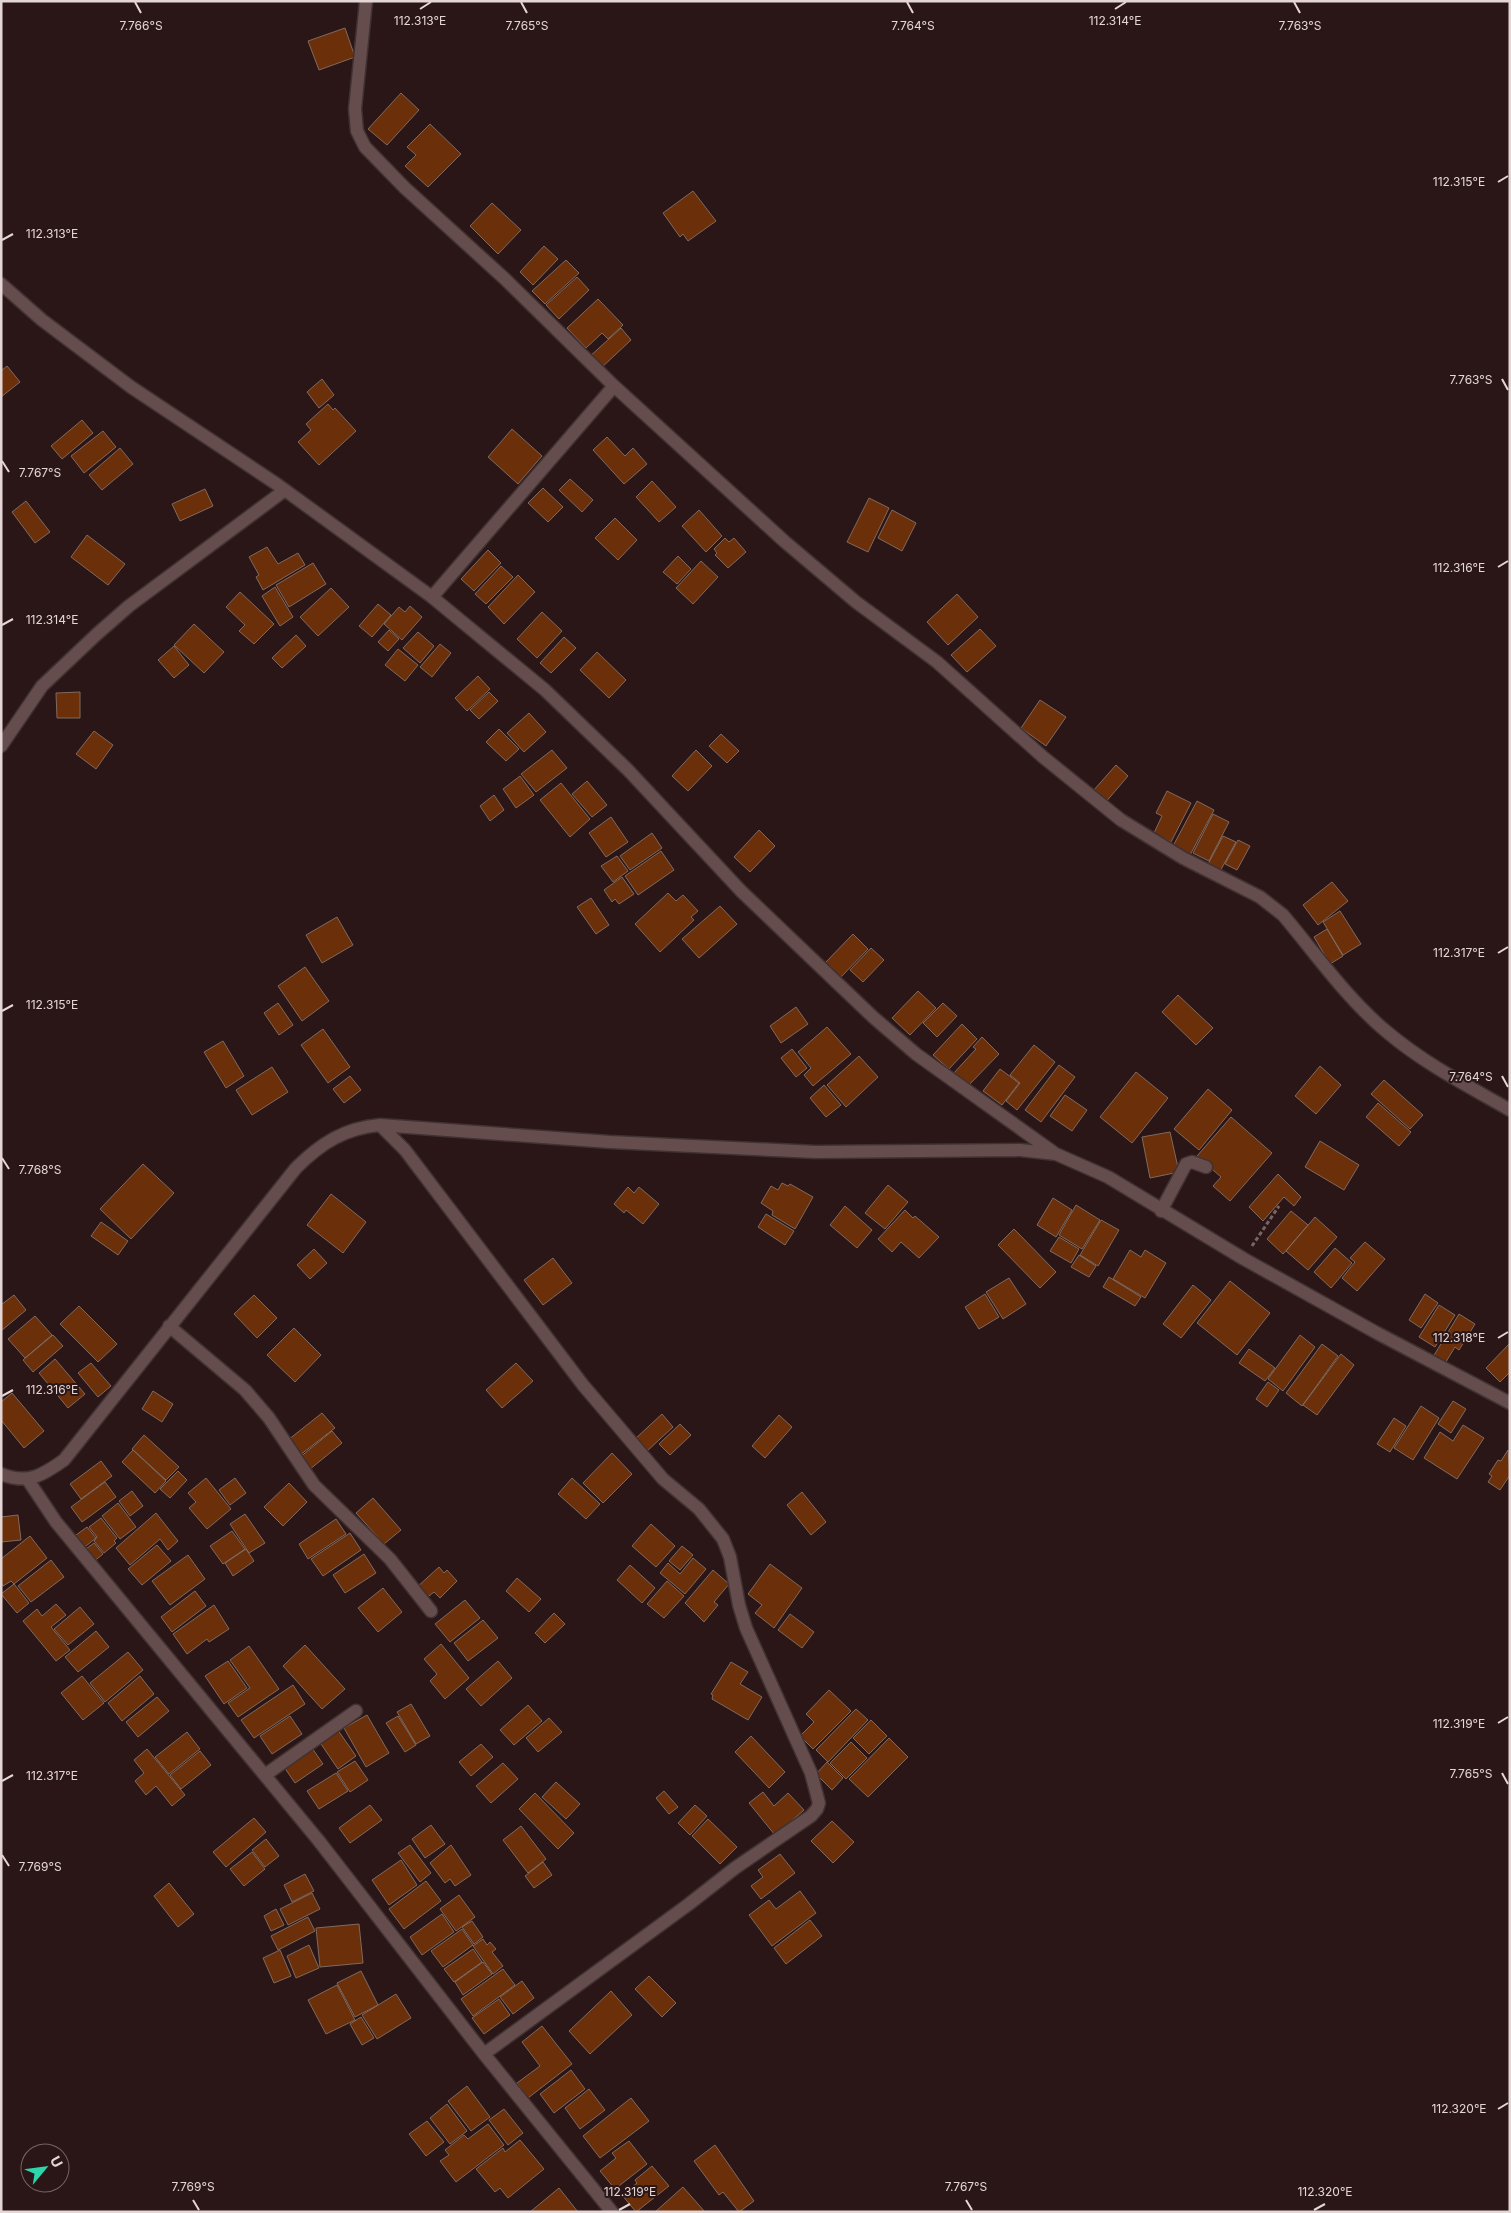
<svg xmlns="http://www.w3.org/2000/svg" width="1511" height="2213" font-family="Inter,sans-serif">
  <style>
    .building { fill: #6b2f09; stroke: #806a5f }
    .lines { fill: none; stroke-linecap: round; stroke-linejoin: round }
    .minor-casing { stroke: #403132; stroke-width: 15 }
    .path { stroke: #776565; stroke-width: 3; stroke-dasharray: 4 2.5; stroke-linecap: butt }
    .minor { stroke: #654d4d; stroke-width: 12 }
    .ticks { fill: none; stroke: #e5d6d6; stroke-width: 2 }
    .ticks-label { font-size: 12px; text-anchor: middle; fill: #e5d6d6; stroke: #2a1617; stroke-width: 4; stroke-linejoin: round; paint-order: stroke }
  </style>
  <rect width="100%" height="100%" fill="#2a1617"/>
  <!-- building -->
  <path class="building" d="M345 28 355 57 319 70 308 41Z
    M401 93 419 110 387 145 368 129Z
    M430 124 461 154 428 187 405 166 416 155 407 147Z
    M693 191 716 221 688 241 683 234 680 237 663 213Z
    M492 203 521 230 498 254 470 226Z
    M544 246 558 259 533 285 520 272Z
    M566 260 579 273 545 304 532 291Z
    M577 277 589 290 559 319 546 305Z
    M598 299 623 325 608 339 602 333 586 348 567 328Z
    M621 328 631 340 599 370 588 358Z
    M7 366 20 382 1 397V371Z
    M322 379 334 395 319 408 307 392Z
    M328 404 333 410 335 408 356 431 319 465 298 442 311 430 306 424Z
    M82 420 93 433 62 459 51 446Z
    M512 429 542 456 518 484 488 457Z
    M103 431 116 447 84 473 71 456Z
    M607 437 625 456 633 448 647 464 624 484 593 450Z
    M120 448 133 464 102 490 89 475Z
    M570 479 593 500 582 512 559 490Z
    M652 481 676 507 659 522 636 497Z
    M543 488 563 507 548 522 528 503Z
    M205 489 213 506 180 521 172 504Z
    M869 498 889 508 868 552 847 542Z
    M26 501 50 532 35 543 12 512Z
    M699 510 722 536 706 552 682 526Z
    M892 510 916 523 902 551 878 538Z
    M615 518 637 540 618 560 595 538Z
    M87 535 125 564 108 585 71 557Z
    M725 538 729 542 734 538 746 552 728 568 715 555 717 553 714 549Z
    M267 547 278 564 298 553 305 565 263 590 256 577 259 575 249 557Z
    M488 550 501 563 474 591 461 579Z
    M678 556 691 569 677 584 663 572Z
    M701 561 718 577 693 604 676 588Z
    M313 563 326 584 289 607 276 585Z
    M501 566 513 577 486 604 475 594Z
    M518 575 535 592 504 624 488 607Z
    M275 587 293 617 280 626 262 596Z
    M331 588 349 607 318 636 300 617Z
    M240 592 274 624 254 644 239 631 245 625 226 607Z
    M957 594 978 617 948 645 927 622Z
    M378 604 391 615 372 637 359 626Z
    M410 606 422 617 402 640 384 624 399 607 405 612Z
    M542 612 562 631 537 658 517 639Z
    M194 624 224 652 204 673 174 645Z
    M980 629 996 646 967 672 951 655Z
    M389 630 399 639 388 651 378 642Z
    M418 632 434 646 420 663 403 648Z
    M296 635 306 646 282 668 272 658Z
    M564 637 576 648 551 673 540 663Z
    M440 644 451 653 432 677 420 667Z
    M174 646 189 665 174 678 158 660Z
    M398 649 418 665 405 681 385 665Z
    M597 652 626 680 609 698 580 670Z
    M478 676 490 689 467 711 455 698Z
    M80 692V718H57L56 693Z
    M489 692 498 701 479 719 470 710Z
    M1040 700 1066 717 1046 746 1021 728Z
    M529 713 546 732 524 752 507 733Z
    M499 729 519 749 506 761 486 742Z
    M94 731 113 745 96 769 76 754Z
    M721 734 739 751 727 763 709 746Z
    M552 750 567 768 536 792 521 774Z
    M696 750 712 766 688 791 672 776Z
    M1116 765 1128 776 1105 803 1093 791Z
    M520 776 534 795 516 808 503 789Z
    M587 781 607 805 592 817 572 794Z
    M561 783 590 819 570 837 540 800Z
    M1167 791 1191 803 1171 842 1154 833 1162 816 1156 813Z
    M494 795 504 810 490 821 480 806Z
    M1197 801 1214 810 1190 855 1173 846Z
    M1213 814 1229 822 1209 861 1193 853Z
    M611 817 628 842 606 857 589 833Z
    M759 830 775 846 750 872 734 857Z
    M652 833 662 848 630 870 620 856Z
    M1223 836 1236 842 1218 875 1206 868Z
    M1238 840 1250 846 1237 870 1225 864Z
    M661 851 674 870 638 895 625 876Z
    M617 856 628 871 613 882 601 866Z
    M622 877 634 894 619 904 615 899 612 902 604 890Z
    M1332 882 1348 901 1318 925 1303 905Z
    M668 893 676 901 683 895 698 911 691 917 694 920 660 952 635 924Z
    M591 898 609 925 596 934 577 907Z
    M720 906 737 924 699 958 682 939Z
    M1340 911 1361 944 1343 955 1323 922Z
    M337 917 353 945 322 963 306 935Z
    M1327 929 1343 956 1330 964 1314 937Z
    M853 934 868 949 839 979 824 964Z
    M871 948 884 960 863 982 850 970Z
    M305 967 329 1001 302 1021 278 986Z
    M918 991 936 1008 910 1035 892 1018Z
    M1178 995 1213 1028 1196 1045 1162 1012Z
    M278 1003 293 1025 279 1035 264 1013Z
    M943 1003 957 1016 937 1037 923 1023Z
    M796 1007 808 1024 781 1043 770 1026Z
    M962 1024 977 1039 949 1069 933 1055Z
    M827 1027 851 1054 813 1086 804 1075 811 1068 798 1052Z
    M323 1029 350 1067 328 1083 301 1045Z
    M982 1037 999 1054 966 1088 952 1075 976 1049 973 1047Z
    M223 1041 244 1076 226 1088 204 1052Z
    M1034 1045 1055 1062 1017 1110 1006 1101 1020 1083 1010 1075Z
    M792 1049 807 1068 796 1077 781 1058Z
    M859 1056 878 1077 846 1107 827 1085Z
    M1059 1065 1075 1077 1041 1122 1025 1110Z
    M1320 1066 1341 1085 1316 1114 1295 1096Z
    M272 1067 288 1092 252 1115 236 1090Z
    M1000 1069 1019 1083 1002 1105 983 1091Z
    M1136 1072 1168 1098 1132 1143 1100 1117Z
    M350 1076 361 1090 344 1103 333 1089Z
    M1384 1080 1423 1115 1410 1129 1371 1094Z
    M824 1085 841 1105 826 1117 810 1098Z
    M1208 1089 1232 1110 1199 1150 1174 1129Z
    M1065 1095 1087 1110 1072 1131 1050 1116Z
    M1378 1103 1411 1132 1399 1146 1366 1117Z
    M1231 1117 1272 1153 1230 1201 1213 1186 1221 1177 1197 1156Z
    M1170 1132 1179 1172 1150 1178 1142 1137Z
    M1320 1141 1359 1165 1344 1190 1305 1167Z
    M143 1164 174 1193 131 1239 100 1209Z
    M1278 1174 1301 1197 1294 1206 1284 1197 1263 1221 1249 1207Z
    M782 1183 788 1186 790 1184 813 1197 795 1229 772 1215 773 1211 761 1203 771 1186 778 1190Z
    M888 1185 908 1202 885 1229 865 1213Z
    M628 1187 634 1193 639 1187 659 1204 643 1224 626 1210 624 1213 614 1204Z
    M331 1194 366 1222 343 1253 307 1225Z
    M1053 1198 1072 1210 1056 1237 1037 1225Z
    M1076 1205 1100 1220 1082 1249 1059 1235Z
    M845 1206 872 1230 857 1248 830 1225Z
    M905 1210 913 1218 915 1216 939 1237 919 1258 901 1242 892 1252 878 1239Z
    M1291 1211 1308 1225 1283 1254 1267 1239Z
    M766 1214 794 1231 785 1245 758 1227Z
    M1315 1217 1337 1237 1308 1270 1286 1251Z
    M1101 1220 1119 1230 1098 1266 1080 1255Z
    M101 1222 128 1241 118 1255 91 1236Z
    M1014 1229 1056 1272 1040 1288 998 1245Z
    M1059 1237 1079 1249 1071 1263 1050 1251Z
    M1365 1242 1385 1259 1357 1291 1342 1278 1355 1262 1350 1258Z
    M1335 1248 1352 1263 1331 1288 1314 1272Z
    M314 1249 327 1263 310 1279 297 1265Z
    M1130 1250 1141 1257 1145 1250 1166 1263 1145 1298 1113 1279Z
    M1079 1255 1096 1266 1089 1277 1071 1267Z
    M553 1258 572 1283 543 1305 524 1280Z
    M1109 1277 1141 1297 1135 1306 1103 1287Z
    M1009 1278 1026 1304 1003 1319 986 1292Z
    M1230 1281 1270 1313 1237 1355 1197 1323Z
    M1193 1285 1211 1300 1181 1338 1163 1324Z
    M985 1294 999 1317 979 1329 965 1307Z
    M1425 1294 1438 1303 1421 1328 1409 1320Z
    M14 1295 26 1310 1 1331V1305Z
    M254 1295 277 1318 257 1338 234 1314Z
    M1439 1305 1455 1315 1435 1347 1419 1337Z
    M79 1306 117 1344 98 1362 60 1324Z
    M1459 1314 1475 1324 1459 1350 1455 1347 1444 1365 1433 1357Z
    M35 1316 52 1335 25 1358 8 1339Z
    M294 1328 321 1355 295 1382 267 1355Z
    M53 1335 63 1346 33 1372 23 1360Z
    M1300 1335 1315 1347 1283 1391 1268 1379Z
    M1510 1343V1372L1500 1382 1486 1368Z
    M1322 1344 1338 1356 1302 1406 1286 1393Z
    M1249 1349 1275 1368 1265 1381 1239 1363Z
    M1341 1354 1354 1365 1317 1415 1303 1405Z
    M55 1359 85 1394 68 1408 39 1373Z
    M91 1363 111 1386 98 1397 78 1373Z
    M516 1363 533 1381 502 1408 486 1390Z
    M1268 1382 1279 1390 1267 1407 1256 1399Z
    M153 1391 173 1404 162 1422 142 1409Z
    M12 1393 44 1431 24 1448 1 1420V1402Z
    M1453 1401 1466 1409 1451 1433 1438 1424Z
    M1421 1406 1439 1418 1413 1460 1394 1448Z
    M322 1413 335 1428 300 1455 288 1440Z
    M662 1414 673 1427 646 1452 635 1439Z
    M779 1415 792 1427 765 1458 752 1446Z
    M1394 1418 1406 1426 1390 1452 1377 1444Z
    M680 1424 691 1435 670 1455 659 1444Z
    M1463 1425 1484 1438 1457 1479 1424 1458 1440 1432 1453 1441Z
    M332 1431 342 1443 309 1470 299 1458Z
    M144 1435 179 1467 166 1480 132 1449Z
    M133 1450 166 1481 155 1493 122 1462Z
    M1508 1450 1510 1475 1500 1490 1488 1482 1492 1476 1489 1474 1498 1460 1501 1461Z
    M612 1453 632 1474 603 1503 583 1483Z
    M101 1461 112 1476 81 1499 70 1484Z
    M178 1471 187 1480 170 1498 160 1489Z
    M206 1478 231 1509 207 1529 189 1508 196 1502 188 1493Z
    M235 1478 246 1493 230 1505 219 1490Z
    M572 1478 600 1504 586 1519 558 1494Z
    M105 1482 116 1497 82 1522 71 1507Z
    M289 1483 307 1502 283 1526 264 1507Z
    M132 1491 143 1506 130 1516 119 1501Z
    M802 1492 826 1522 811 1535 787 1505Z
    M373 1498 401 1530 384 1544 356 1513Z
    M118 1503 136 1527 120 1539 102 1516Z
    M156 1513 178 1541 168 1550 160 1539 130 1565 116 1548Z
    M245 1514 265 1543 249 1553 230 1524Z
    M18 1515 21 1540 1 1542V1517Z
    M101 1518 117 1538 114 1541 116 1543 104 1553 94 1541 97 1537 89 1527Z
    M336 1519 346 1534 308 1559 299 1544Z
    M651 1524 675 1546 656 1567 632 1546Z
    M87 1527 96 1538 81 1550 72 1538Z
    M232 1531 245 1549 223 1564 210 1546Z
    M350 1533 361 1550 323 1576 311 1559Z
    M30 1536 47 1558 14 1584 11 1581 3 1586 1 1583V1559Z
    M94 1543 103 1554 92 1563 83 1551Z
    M157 1545 171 1561 142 1585 128 1569Z
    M682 1546 693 1555 680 1570 669 1561Z
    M246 1549 254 1561 233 1576 225 1563Z
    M364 1554 376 1573 345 1593 333 1575Z
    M188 1555 205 1579 170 1605 152 1581Z
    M693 1558 706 1569 685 1594 660 1573 668 1563 680 1574Z
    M51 1560 64 1577 31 1602 18 1586Z
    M770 1564 802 1588 774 1628 755 1613 762 1605 748 1594Z
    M630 1565 655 1588 642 1603 617 1580Z
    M439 1567 444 1573 447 1570 457 1581 440 1598 434 1592 425 1599 416 1588Z
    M713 1570 729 1584 714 1602 718 1605 704 1622 685 1603Z
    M517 1578 541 1599 529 1612 506 1591Z
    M667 1581 684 1596 664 1618 647 1604Z
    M14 1584 29 1603 17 1613 1 1594Z
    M383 1588 402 1612 378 1632 358 1608Z
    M195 1591 206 1606 172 1632 161 1617Z
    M465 1600 480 1618 450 1642 435 1624Z
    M56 1604 66 1615 51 1627 70 1650 56 1661 23 1621 37 1609 42 1616Z
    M214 1605 229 1629 209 1642 207 1639 187 1654 173 1634Z
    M80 1607 94 1624 68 1645 54 1629Z
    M554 1613 565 1624 545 1643 535 1633Z
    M790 1614 814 1632 802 1648 778 1630Z
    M483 1620 498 1638 468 1661 454 1643Z
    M96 1631 109 1647 78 1672 65 1657Z
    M441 1644 469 1678 445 1699 430 1681 437 1674 424 1659Z
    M305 1645 345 1689 322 1709 283 1666Z
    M249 1646 279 1689 238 1717 228 1703 250 1688 230 1660Z
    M128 1652 143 1670 105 1702 90 1683Z
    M228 1661 247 1688 224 1704 205 1676Z
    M498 1661 512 1678 481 1706 466 1689Z
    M731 1662 748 1672 740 1684 762 1697 748 1720 712 1699 713 1695 711 1694Z
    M82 1676 104 1703 83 1720 61 1693Z
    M140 1676 154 1694 122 1721 108 1703Z
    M293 1685 305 1704 254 1738 241 1720Z
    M829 1690 851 1711 813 1749 800 1736 814 1722 806 1714Z
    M157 1697 169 1711 138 1737 126 1722Z
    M411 1704 430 1736 416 1744 397 1712Z
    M528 1705 542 1721 514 1745 500 1730Z
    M856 1709 868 1720 828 1762 816 1750Z
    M367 1715 389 1753 366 1767 344 1728Z
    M290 1716 302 1734 272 1754 260 1736Z
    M398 1716 416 1745 405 1752 386 1723Z
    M549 1718 562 1732 538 1752 526 1738Z
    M871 1720 887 1736 869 1754 853 1738Z
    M335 1726 356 1756 338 1769 317 1738Z
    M187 1732 200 1749 169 1774 155 1757Z
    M751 1736 785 1772 769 1788 735 1752Z
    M889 1738 908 1757 868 1797 849 1779Z
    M851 1742 867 1758 846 1779 830 1763Z
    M481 1744 493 1757 471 1776 459 1762Z
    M312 1748 323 1764 295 1783 284 1767Z
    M147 1749 185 1795 172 1806 156 1786 146 1795 135 1781 144 1773 134 1760Z
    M200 1751 211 1765 181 1789 170 1775Z
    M355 1761 368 1780 350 1792 337 1772Z
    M827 1762 843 1778 832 1790 816 1774Z
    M503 1763 518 1779 491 1803 476 1786Z
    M336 1773 348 1791 319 1809 307 1791Z
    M556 1782 580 1804 566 1819 542 1797Z
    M664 1791 678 1807 669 1814 656 1798Z
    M763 1792 774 1806 788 1793 804 1810 775 1835 749 1803Z
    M535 1793 574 1833 558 1849 519 1809Z
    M370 1805 382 1820 350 1843 339 1828Z
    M695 1805 707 1816 690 1835 678 1823Z
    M254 1818 266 1832 226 1867 213 1852Z
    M708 1819 737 1847 720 1864 692 1836Z
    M832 1821 854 1842 833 1863 811 1841Z
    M431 1825 445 1844 425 1858 412 1839Z
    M521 1826 546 1859 528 1873 503 1840Z
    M266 1839 279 1856 265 1867 252 1850Z
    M410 1845 431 1873 420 1882 398 1853Z
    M451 1845 471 1875 455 1886 450 1879 445 1883 430 1863Z
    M252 1852 265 1869 244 1886 230 1869Z
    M780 1854 795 1873 761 1899 751 1886 763 1877 758 1870Z
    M401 1860 417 1885 389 1905 372 1880Z
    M543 1862 552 1875 534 1888 525 1876Z
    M305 1874 314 1891 292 1902 284 1885Z
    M426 1881 441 1901 404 1929 389 1909Z
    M169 1883 194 1914 178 1927 154 1896Z
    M800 1891 816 1913 772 1946 749 1915 769 1900 776 1909Z
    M312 1893 320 1909 288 1925 280 1909Z
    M459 1895 475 1917 456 1931 440 1909Z
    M276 1909 284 1925 271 1931 264 1916Z
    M442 1914 454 1932 422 1955 410 1937Z
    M308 1917 315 1931 278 1950 271 1936Z
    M810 1920 822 1936 786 1964 774 1948Z
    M472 1921 483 1937 474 1944 462 1927Z
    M359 1924 363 1963 320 1967 316 1928Z
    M462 1929 473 1945 443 1967 431 1951Z
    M483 1939 487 1945 490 1942 496 1949 492 1952 503 1966 493 1974 473 1946Z
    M309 1945 319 1968 296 1978 287 1956Z
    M473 1949 482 1962 454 1982 444 1969Z
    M280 1950 291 1976 274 1983 263 1958Z
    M483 1962 492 1974 463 1995 455 1982Z
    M503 1969 515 1985 473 2016 461 1999Z
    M361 1971 378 2005 355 2017 337 1983Z
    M649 1976 676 2003 662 2017 635 1989Z
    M522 1981 534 1998 513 2014 500 1997Z
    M337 1985 355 2020 326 2034 308 2000Z
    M611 1991 632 2015 590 2054 569 2031Z
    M396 1994 411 2018 377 2039 362 2015Z
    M499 1999 510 2015 484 2034 472 2018Z
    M361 2017 374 2038 362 2045 350 2024Z
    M542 2026 572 2064 528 2098 517 2083 540 2066 522 2042Z
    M571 2070 585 2089 554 2113 540 2094Z
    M467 2086 490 2117 471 2131 448 2101Z
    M589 2089 605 2110 580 2129 565 2108Z
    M631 2098 649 2121 600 2158 583 2136Z
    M447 2104 467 2131 450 2144 430 2118Z
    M504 2109 523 2133 508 2145 489 2120Z
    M427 2121 444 2142 426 2156 409 2134Z
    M488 2124 504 2145 456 2182 440 2161 449 2155 445 2150 464 2135 468 2139Z
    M520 2140 544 2169 508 2198 500 2188 495 2192 476 2169 503 2148 505 2152Z
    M629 2141 647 2164 615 2189 600 2171 616 2158 612 2153Z
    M715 2145 754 2201 739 2212 723 2192 719 2195 694 2161Z
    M652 2166 669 2186 636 2212 622 2195 637 2183 635 2180Z
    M683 2187 705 2212H655Z
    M559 2188 578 2212H530Z"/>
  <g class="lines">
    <!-- minor casing -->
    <g class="minor-casing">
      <path id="minor" d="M366 1 355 109 357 131 365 147 405 188 505 279 614 386 784 541 856 602 937 662 1043 757 1121 820 1183 858 1260 897 1283 915C1316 954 1347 999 1387 1032 1425 1064 1468 1086 1510 1110
        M1 284 42 320 131 387 278 485 432 597 545 690 628 770 741 891 873 1017 916 1054 1053 1152
        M432 597 614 386
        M1 746 42 686 97 634 129 606 285 490
        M380 1125 405 1150 583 1385 663 1479 699 1509 723 1539 730 1557 739 1605 746 1628 811 1773 819 1803 817 1809 811 1816 735 1868 689 1904 484 2054
        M1161 1211 1186 1164 1192 1162 1206 1167
        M169 1326 245 1390 269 1418 314 1485 390 1559 431 1611
        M1 1474C28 1485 43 1475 64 1460L296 1168C321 1143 345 1128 380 1125L610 1142 816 1152 1020 1150 1056 1154 1108 1177 1244 1259 1377 1333 1510 1403
        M28 1480 56 1522 319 1841 484 2054 612 2212
        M265 1775 356 1711"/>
    </g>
    <!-- path -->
    <path class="path" d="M1252 1246 1279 1206"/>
    <!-- minor -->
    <use href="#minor" class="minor"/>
  </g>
  <!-- ticks -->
  <path class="ticks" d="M135 2 141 13M521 2 527 13M907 2 913 13M1294 2 1300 13M420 9 431 2M1115 9 1126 2M1498 182 1508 176M2 240 13 234M1502 379 1508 390M2 461 9 472M1498 567 1508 561M2 625 13 619M1498 953 1508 947M2 1011 13 1005M1502 1076 1508 1087M2 1158 9 1169M1498 1338 1508 1332M2 1396 13 1390M1498 1723 1508 1717M1502 1773 1508 1784M2 1781 13 1775M2 1855 9 1866M1498 2109 1508 2103M193 2200 199 2210M966 2200 972 2210M619 2210 630 2204M1314 2210 1325 2204"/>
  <g class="ticks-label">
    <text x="1115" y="25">112.314°E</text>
    <text x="420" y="25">112.313°E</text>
    <text x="141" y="30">7.766°S</text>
    <text x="527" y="30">7.765°S</text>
    <text x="913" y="30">7.764°S</text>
    <text x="1300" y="30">7.763°S</text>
    <text x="1459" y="186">112.315°E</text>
    <text x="52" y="238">112.313°E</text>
    <text x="1471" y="384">7.763°S</text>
    <text x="40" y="477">7.767°S</text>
    <text x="1459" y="572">112.316°E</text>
    <text x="52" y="624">112.314°E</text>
    <text x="1459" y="957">112.317°E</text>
    <text x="52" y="1009">112.315°E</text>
    <text x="1471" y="1081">7.764°S</text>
    <text x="40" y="1174">7.768°S</text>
    <text x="1459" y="1342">112.318°E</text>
    <text x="52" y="1394">112.316°E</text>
    <text x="1459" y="1728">112.319°E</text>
    <text x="1471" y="1778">7.765°S</text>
    <text x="52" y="1780">112.317°E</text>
    <text x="40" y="1871">7.769°S</text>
    <text x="1459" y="2113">112.320°E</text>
    <text x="193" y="2191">7.769°S</text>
    <text x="966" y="2191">7.767°S</text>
    <text x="630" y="2196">112.319°E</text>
    <text x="1325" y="2196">112.320°E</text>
  </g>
  <!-- border -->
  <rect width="1511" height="2213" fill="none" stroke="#e5d6d6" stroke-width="5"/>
  <!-- north arrow -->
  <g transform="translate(45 2168) rotate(61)"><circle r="24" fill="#2a1617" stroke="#756363"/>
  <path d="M0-4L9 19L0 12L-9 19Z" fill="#2cd5ab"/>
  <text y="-8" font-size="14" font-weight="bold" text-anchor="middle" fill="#e5d6d6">U</text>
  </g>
</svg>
